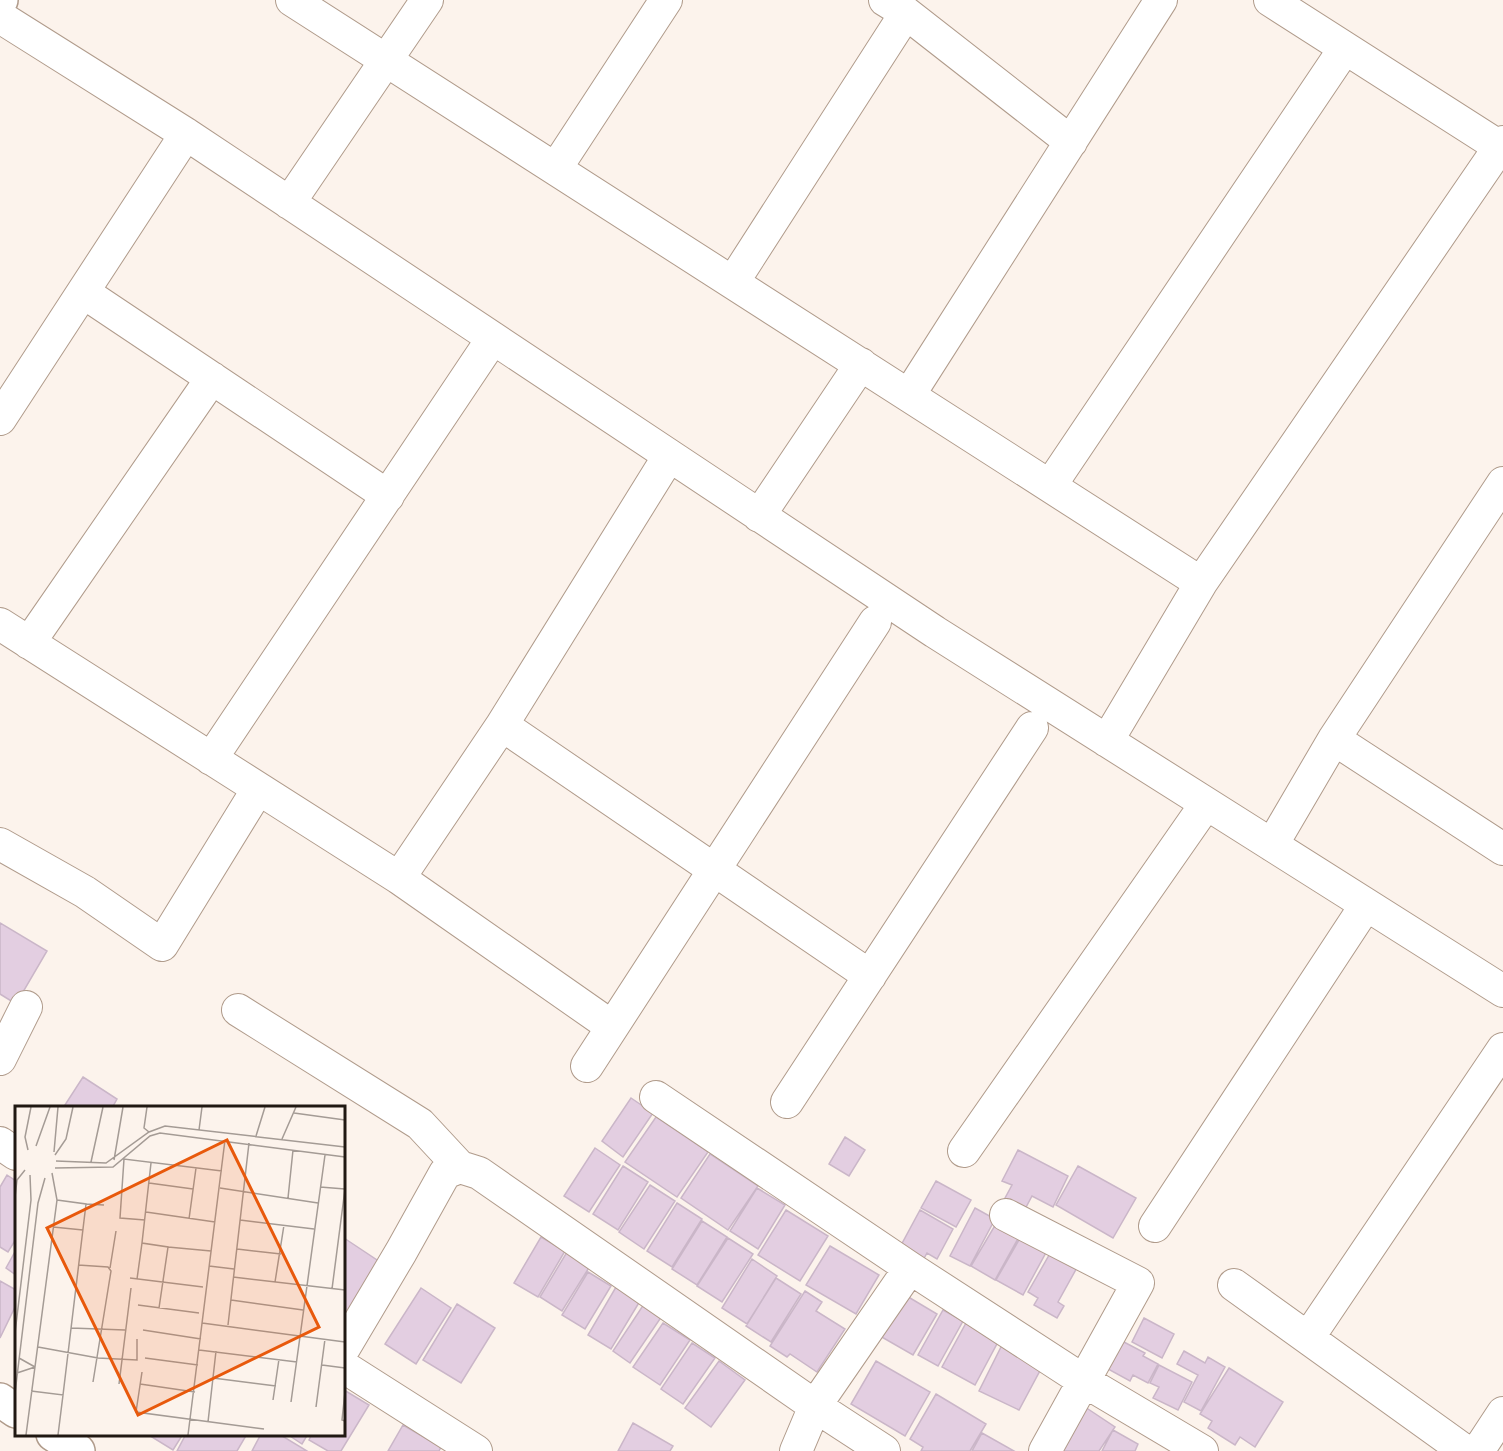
<svg xmlns="http://www.w3.org/2000/svg" width="1503" height="1451" font-family="Commissioner,sans-serif">
  <style>
    .building { fill: #e3cee1; stroke: #cab6c8; stroke-width: 1.5 }
    .lines { fill: none; stroke-linecap: round; stroke-linejoin: round }
    .street-casing { stroke: #b09b8b; stroke-width: 34 }
    .secondary-casing { stroke: #b09b8b; stroke-width: 36 }
    .street { stroke: #fff; stroke-width: 32 }
    .secondary { stroke: #fff; stroke-width: 33 }
    .inset-road { fill: none; stroke: #a49b95; stroke-width: 1.5 }
    .view { fill: #e8590c; fill-opacity: 0.15; stroke: #e8590c; stroke-width: 3 }
    .inset-edge { fill: none; stroke: #201812; stroke-width: 3 }
  </style>
  <rect width="100%" height="100%" fill="#fcf3ec"/>
  <!-- building -->
  <path class="building" d="M0 923 47 951 16 1004 0 994Z
    M83 1077 117 1099 112 1108H63Z
    M631 1098 653 1113 623 1157 602 1141Z
    M656 1117 708 1152 677 1197 625 1162Z
    M845 1137 865 1150 849 1176 829 1164Z
    M595 1148 620 1165 589 1212 564 1196Z
    M1018 1150 1068 1176 1053 1207 1032 1196 1024 1211 1004 1200 1012 1185 1002 1181Z
    M710 1154 758 1186 728 1230 681 1198Z
    M623 1166 648 1182 618 1230 593 1214Z
    M1078 1166 1136 1198 1113 1238 1056 1205Z
    M7 1175 16 1181V1239L8 1252 0 1247V1187Z
    M936 1181 971 1200 956 1227 921 1208Z
    M650 1185 675 1201 644 1249 619 1232Z
    M757 1188 785 1205 758 1249 730 1231Z
    M677 1203 702 1219 672 1267 647 1251Z
    M975 1208 995 1219 970 1266 950 1256Z
    M786 1210 828 1236 800 1281 758 1255Z
    M920 1210 953 1229 937 1259 927 1253 922 1262 899 1249Z
    M702 1221 727 1237 697 1285 672 1269Z
    M997 1222 1020 1235 995 1280 971 1266Z
    M1023 1233 1049 1247 1023 1295 996 1280Z
    M541 1237 565 1251 538 1297 514 1283Z
    M344 1238 383 1264 350 1317 344 1313Z
    M728 1238 753 1254 722 1302 697 1286Z
    M830 1246 879 1275 856 1314 806 1285Z
    M16 1250V1275L6 1268Z
    M1052 1250 1079 1264 1058 1302 1064 1306 1057 1318 1034 1305 1038 1298 1028 1292Z
    M567 1252 590 1266 562 1311 540 1297Z
    M752 1259 777 1276 747 1324 722 1308Z
    M588 1272 611 1286 585 1329 562 1315Z
    M776 1278 801 1294 771 1342 746 1326Z
    M0 1281 16 1290V1305L0 1338Z
    M616 1287 640 1301 611 1349 588 1335Z
    M421 1288 451 1308 416 1364 385 1344Z
    M805 1291 822 1302 816 1311 845 1329 817 1372 790 1354 787 1357 770 1346Z
    M905 1295 937 1314 913 1355 873 1332Z
    M457 1304 495 1328 461 1383 423 1360Z
    M644 1304 662 1316 630 1363 613 1351Z
    M943 1310 963 1321 938 1366 918 1355Z
    M1144 1318 1174 1334 1162 1358 1132 1342Z
    M663 1323 690 1340 660 1385 633 1367Z
    M966 1323 999 1340 975 1385 942 1367Z
    M1122 1341 1145 1353 1143 1356 1158 1364 1148 1383 1133 1375 1130 1381 1108 1369Z
    M692 1343 715 1358 683 1404 661 1389Z
    M1002 1345 1043 1365 1019 1410 979 1391Z
    M1184 1351 1205 1363 1208 1357 1225 1367 1201 1411 1184 1402 1198 1375 1177 1364Z
    M719 1361 745 1380 711 1427 685 1408Z
    M876 1361 930 1392 905 1436 851 1404Z
    M1159 1365 1192 1382 1178 1410 1153 1398 1159 1387 1150 1383Z
    M1229 1368 1283 1402 1255 1447 1240 1437 1235 1445 1208 1428 1212 1421 1200 1414Z
    M344 1390 369 1405 341 1451H328L309 1440 312 1434H344Z
    M936 1394 986 1424 970 1451H921L923 1447 910 1439Z
    M1082 1405 1115 1427 1099 1451H1059Z
    M633 1423 673 1446 670 1451H618Z
    M403 1425 441 1447 439 1451H388Z
    M1113 1430 1138 1444 1135 1451H1102Z
    M982 1433 1014 1451H972Z
    M147 1434H183L173 1450Z
    M186 1434H247L237 1451H177Z
    M261 1434H279L307 1451H252Z
    M287 1434H308L302 1444Z"/>
  <g class="lines">
    <!-- street casing -->
    <g class="street-casing">
      <path id="street" d="M292 0 1201 583
        M885 0 906 13 1071 142
        M1270 0 1503 149
        M0 17 186 134 935 632 1503 991
        M556 168 666 0
        M289 203 427 0
        M733 282 906 13
        M83 292 388 496
        M909 395 1161 0
        M0 419 186 134
        M1050 486 1345 48
        M759 516 861 364
        M0 624 399 878 502 725 870 976
        M29 643 212 378
        M502 725 669 456
        M1334 739 1503 849
        M1107 741 1201 583 1503 142
        M211 759 493 338
        M0 844 85 892 162 945 258 789
        M1272 845 1334 739 1503 483
        M399 878 611 1026
        M238 1010 420 1124 460 1167
        M0 1059 26 1007
        M587 1066 875 622
        M656 1097 910 1268 1084 1381 1202 1451
        M787 1102 1032 728
        M0 1143 16 1154
        M964 1151 1206 804
        M1006 1215 1138 1283 1045 1451
        M1155 1226 1366 905
        M1234 1285 1465 1451
        M1308 1338 1503 1049
        M344 1348 401 1252 445 1173 460 1167 479 1173 815 1406 884 1451
        M344 1367 476 1451
        M796 1451 815 1406 910 1268
        M1478 1451 1503 1413"/>
    </g>
    <!-- secondary casing -->
    <g class="secondary-casing">
      <path id="secondary" d="M0 1 1 0
        M0 1400 16 1411
        M53 1434 78 1451"/>
    </g>
    <!-- street -->
    <use href="#street" class="street"/>
    <!-- secondary -->
    <use href="#secondary" class="secondary"/>
  </g>
  <!-- overview -->
  <g transform="translate(15 1106)">
    <rect width="330" height="330" fill="#fcf3ec"/>
    <path class="inset-road" d="M132 1 129 22 134 26M279 7 330 14M184 24 187 1M241 30 250 1M267 33 281 1M21 40 35 1M13 44 10 31 16 1M39 46 43 1M40 49 51 33 58 1M99 54 108 1M41 55 91 57 134 26 150 20 330 41M76 56 88 1M136 57 127 137 153 141 144 202M40 62 98 61 135 30 145 27 330 51M134 77 178 83M305 81 330 83M205 82 303 97M0 91 2 74 10 64M273 92 278 44M71 98 89 99M131 106 200 116M174 113 181 62M130 114 105 112 109 53 207 65M225 114 299 123M38 121 68 124M153 141 196 145M222 143 266 148M63 159 93 161 96 165 78 276M194 160 219 163M95 162 101 125M218 171 330 184M115 172 188 181M122 173 127 137M260 176 269 119M317 183 330 83M216 194 288 204M123 199 184 207M187 217 330 236M213 219 234 37M56 222 110 224M128 224 186 233M0 227 16 94 15 69M23 241 83 252 122 254V233M184 244 282 256M4 252 20 261M130 252 183 259M307 259 330 262M127 266 121 306 249 323M2 267 20 261M198 272 261 280M104 278 116 182M125 278 180 286M16 285 48 289 71 98 42 94M330 286 327 314 330 315M0 287 23 97 30 72M258 294 264 253M276 296 310 49M301 301 310 233M193 316 201 245M11 329 42 94 37 67M43 329 48 289M173 329 210 34"/>
    <path class="view" d="M212 34 304 221 123 309 32 122Z"/>
    <rect width="330" height="330" class="inset-edge"/>
  </g>
</svg>
